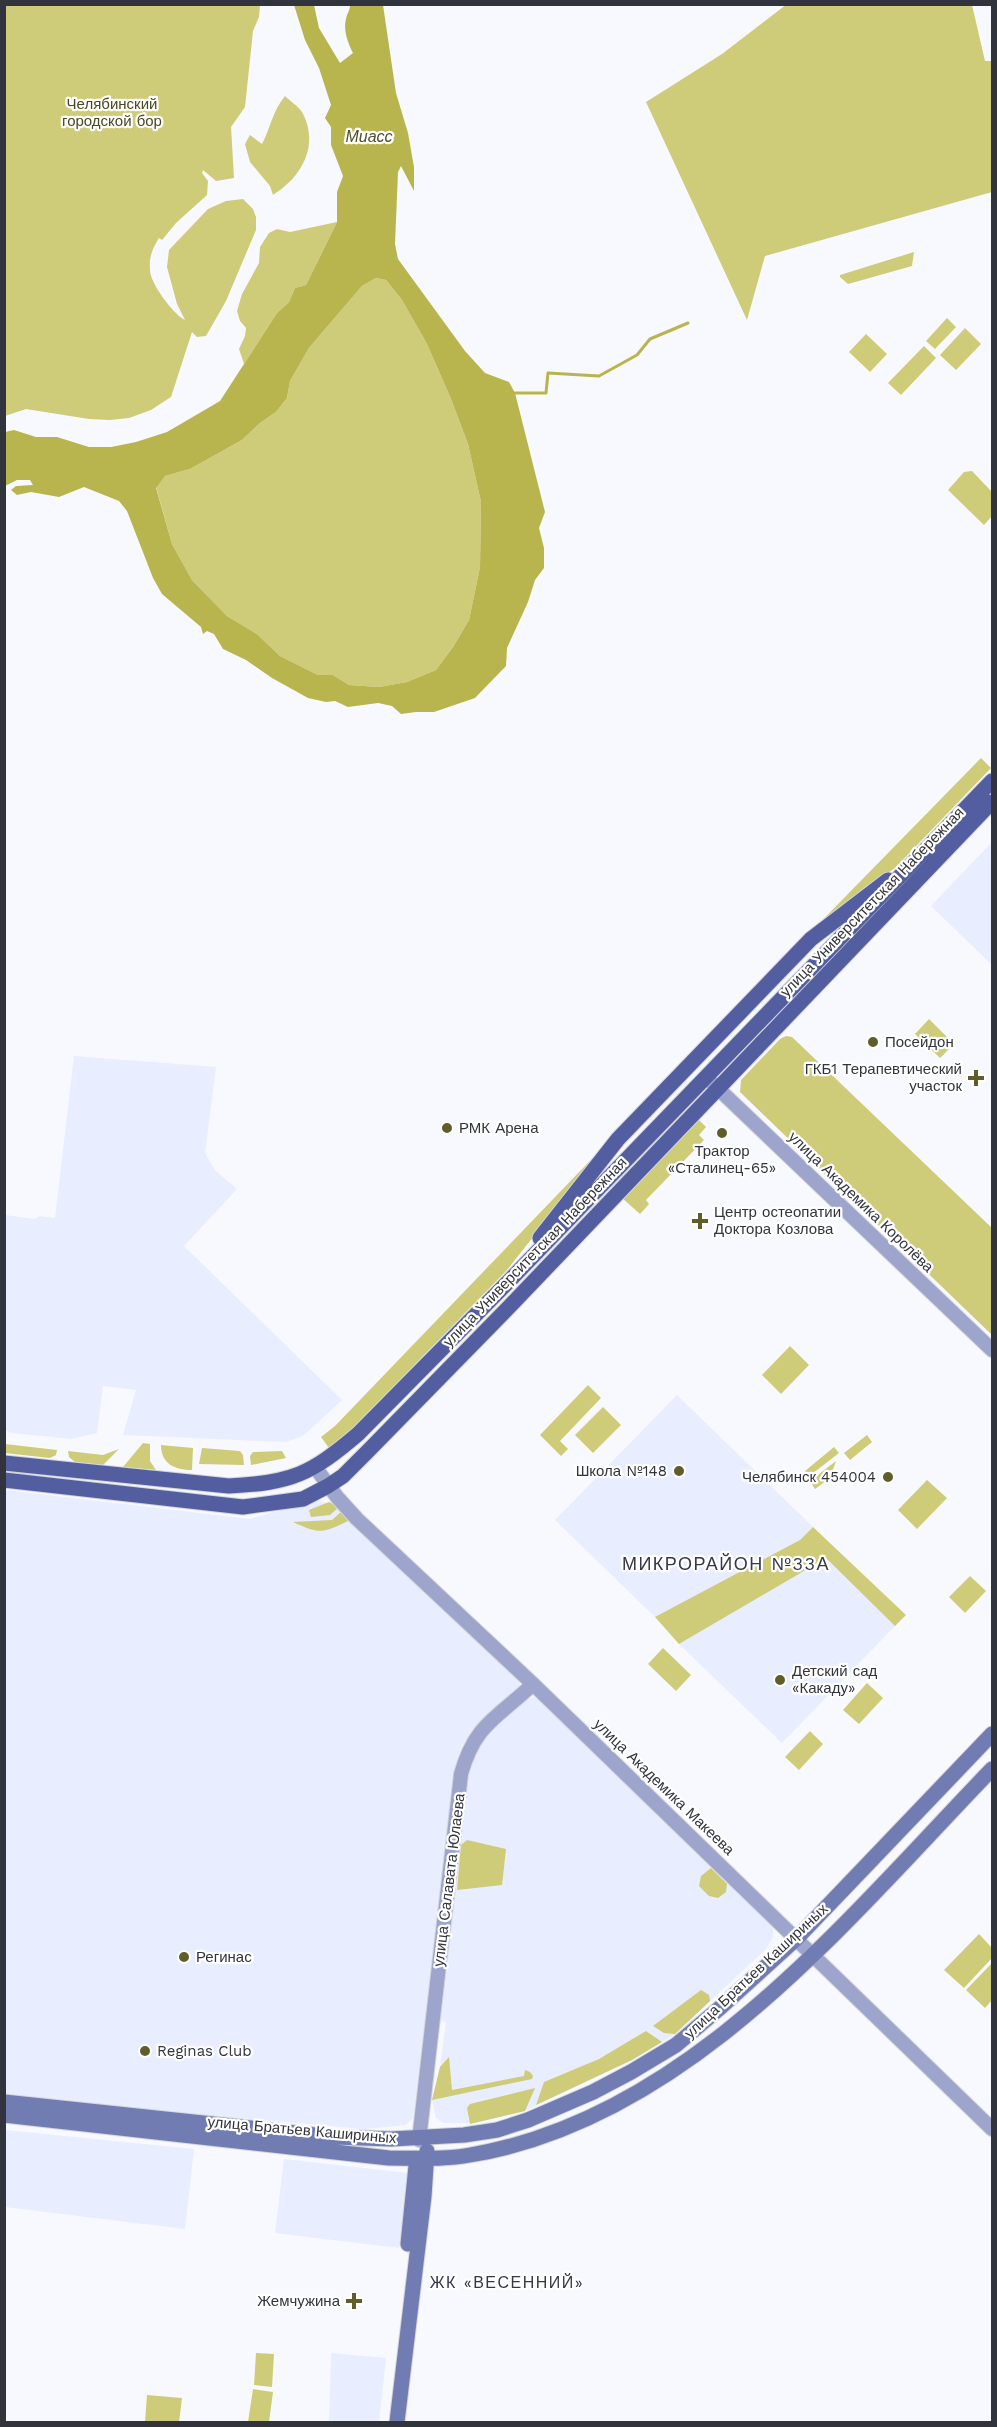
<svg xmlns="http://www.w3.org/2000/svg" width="997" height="2427" font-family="'Work Sans',sans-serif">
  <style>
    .built { fill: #e8edff }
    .green { fill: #cecb79 }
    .water { fill: #b9b54e; fill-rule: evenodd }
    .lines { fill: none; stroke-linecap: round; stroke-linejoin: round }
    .stream { stroke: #b9b54e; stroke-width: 3 }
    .tertiary-casing { stroke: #d4d6db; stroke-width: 16 }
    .secondary-casing { stroke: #d4d6db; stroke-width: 17 }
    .primary-casing { stroke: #d4d6db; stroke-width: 17 }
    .tertiary { stroke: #9da5cc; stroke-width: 14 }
    .secondary { stroke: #717cb3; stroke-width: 15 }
    .primary { stroke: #535ea1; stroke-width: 15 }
    .poi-dot { fill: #5f5d2a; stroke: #fff; stroke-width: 2 }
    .labels { text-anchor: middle; stroke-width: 4.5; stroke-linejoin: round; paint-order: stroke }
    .park-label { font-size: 15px; fill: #4a481e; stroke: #fff }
    .street-label { font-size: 15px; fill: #32343d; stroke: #fff }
    .poi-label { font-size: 15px; fill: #32343d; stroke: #fff; text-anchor: start }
    .water-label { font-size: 16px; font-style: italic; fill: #515025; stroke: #fff }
    .neighbourhood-label { font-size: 16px; letter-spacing: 1.5px; fill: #34384a; stroke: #fff }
    .quarter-label { font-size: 18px; letter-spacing: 1.5px; fill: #34384a; stroke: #fff }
  </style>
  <rect width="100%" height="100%" fill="#f8f9fe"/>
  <!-- built -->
  <path class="built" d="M992 842V965L931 906Z
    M74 1056 216 1067 205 1153 215 1170 237 1189 184 1246 342 1400 303 1436 286 1442 123 1435 136 1390 103 1386 97 1433 71 1439 11 1433 5 1430V1215L35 1219 39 1216 55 1218Z
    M677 1395 813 1527 800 1540 656 1618 555 1520Z
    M5 1490 250 1519 316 1500 333 1505 519 1680 520 1686 518 1691 485 1716 474 1728 463 1744 457 1759 454 1773 440 1899 413 2118 406 2125 364 2129 104 2106 5 2094Z
    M826 1557 895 1626 782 1743 679 1644Z
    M533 1697 540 1699 768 1919 773 1929V1937L766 1949 675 2034 632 2060 525 2111 473 2123H444L436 2118 432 2100 440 2067 446 2022 438 2021 468 1779 477 1749 486 1734 519 1704Z
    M5 2130 194 2149 185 2229 5 2207Z
    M284 2159 408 2173 399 2248 275 2233Z
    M331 2353 386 2358 379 2422H329Z"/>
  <!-- green -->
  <path class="green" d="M5 4 260 5 259 17 253 31 245 107 231 127 234 178 216 181 203 170 202 173 208 181 207 195 176 223 162 240 159 238C152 249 149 257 150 270 150 283 173 314 185 320L177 304 167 267 169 250 208 209 226 201 243 199 253 209 256 217V230L226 301 206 336 197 337 192 332 171 397 151 410 129 418 110 420 89 419 26 409 5 416Z
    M787 4 972 5 985 61H992V192L765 256 747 320 646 102 722 54Z
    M285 96C290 101 298 106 302 112 320 145 302 177 273 195L270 186 250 162 245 144 250 135 262 144C271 127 272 112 285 96Z
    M337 222 306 285 295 288 289 302 277 313 244 364 239 349 245 336 246 328 240 321 237 311 242 294 259 263 260 247 269 233 277 229 290 232Z
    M914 252 912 266 848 284 840 277V275Z
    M376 278 386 280 402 300 427 344 451 399 468 444 481 502 480 567 469 620 453 647 436 670 407 682 379 687 349 685 333 675H318L280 656 257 634 227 616 192 580 172 544 156 487 165 476 190 469 242 440 260 423 276 412 287 398 290 381 309 348 362 286Z
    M947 318 956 327 935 349 926 341Z
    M965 328 981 344 956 370 940 355Z
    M866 334 887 354 870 372 849 352Z
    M924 346 936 358 901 395 888 383Z
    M972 471 992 492V516L984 525 948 490 964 472Z
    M981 758 991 768 895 868 865 889 799 944Z
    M929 1019 954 1044 940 1058 915 1034Z
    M786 1036 792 1037 992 1228V1335L740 1092 741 1080 780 1039Z
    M698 1119 706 1127 699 1135 704 1140 646 1200 649 1204 640 1214 622 1198Z
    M608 1142 507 1270 349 1432 329 1448 321 1437 335 1426Z
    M790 1346 809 1365 781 1394 762 1375Z
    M588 1385 601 1398 560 1441 568 1449 561 1456 540 1435Z
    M603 1407 621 1425 593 1453 575 1435Z
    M867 1435 872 1442 850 1460 844 1453Z
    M143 1443 150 1444V1461L156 1470 123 1467Z
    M5 1444 57 1450 56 1455 50 1458 5 1453Z
    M161 1445 193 1448 192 1470C175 1470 161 1464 161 1445Z
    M834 1447 839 1453 808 1477 805 1471Z
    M202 1448 240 1451 243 1455 244 1465 199 1464Z
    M119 1449 103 1465 75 1462 69 1457 68 1451 103 1455Z
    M282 1451 286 1458 251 1465 250 1456 253 1452Z
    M836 1461 830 1478 815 1489 810 1481Z
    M927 1480 947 1498 917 1529 898 1510Z
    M329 1502 339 1507 330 1515 311 1517 309 1510Z
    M343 1510 350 1520C323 1533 321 1535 293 1522L332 1520Z
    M813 1527 906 1615 895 1626 826 1558 679 1644 655 1617 800 1540Z
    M970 1576 986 1591 965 1613 949 1597Z
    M663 1648 691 1675 676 1691 648 1664Z
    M867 1683 883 1698 859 1724 843 1710Z
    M810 1731 823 1744 799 1770 785 1757Z
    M467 1840 506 1849 502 1885 457 1890 461 1845Z
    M711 1868 727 1884 726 1892 718 1898 709 1896 699 1886 701 1876Z
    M979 1934 992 1948V1958L964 1988 944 1970Z
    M992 1963V2000L985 2008 966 1990Z
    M701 1990 709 1995 710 2001 675 2034 664 2033 653 2026Z
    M646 2031 662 2042 632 2060 536 2105 544 2082 599 2059Z
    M449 2057 452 2090 524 2076 525 2070 530 2072 533 2076 532 2079 432 2100 440 2067Z
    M535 2088 525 2111 470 2124 467 2108 470 2104Z
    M256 2353 274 2354 272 2387 254 2385Z
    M253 2389 273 2392 269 2422H248Z
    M147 2395 182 2398 179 2422H145Z"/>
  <!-- water -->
  <path class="water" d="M294 5H314L319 28 340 63 353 53C348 43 343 30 346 19 347 13 350 11 350 5H383L396 93 408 133 414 167V191L401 166 398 172 395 244 398 259 465 351 485 373 509 382 515 393 545 512 539 528 544 548V568L535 580 528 602 507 648 506 666 475 698 434 712H416L401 714 392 706 378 703 348 707 335 701 326 702 308 698 272 678 246 660 223 649 214 634 207 631 203 634 201 627 162 594 153 578 127 511 119 501 84 487 59 497 31 492 17 495 11 490 16 486 33 485 30 480H17L5 486V432L14 430 36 437H57L89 447H111L136 442 167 432 220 401 277 313 289 302 295 288 306 285 337 222V192L343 176 331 145V127L325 118 331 105 319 68 305 40ZM376 278 386 280 402 300 427 344 451 399 468 444 481 502 480 567 469 620 453 647 436 670 407 682 379 687 349 685 333 675H318L280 656 257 634 227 616 192 580 172 544 156 488 165 476 190 469 242 440 260 423 276 412 287 398 290 381 309 348 362 286Z"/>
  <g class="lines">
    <!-- stream -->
    <path class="stream" d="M515 393H546L548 373 599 376 637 355 650 339 688 323"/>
    <!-- tertiary casing -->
    <g class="tertiary-casing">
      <path id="tertiary" d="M707 1078 992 1350
        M315 1467 337 1497 357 1519 533 1684 992 2129
        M419 2140 461 1774C475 1723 499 1717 533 1684"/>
    </g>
    <!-- secondary casing -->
    <g class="secondary-casing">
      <path id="secondary" d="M4 2102 335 2137 391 2139 464 2135 497 2130 528 2120 593 2092 631 2072 676 2045 721 2007 796 1939 992 1734
        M4 2115 389 2158C416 2158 443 2160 470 2155 688 2119 847 1919 992 1769
        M408 2244 416 2166
        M397 2422 424 2196 427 2151"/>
    </g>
    <!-- primary casing -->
    <g class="primary-casing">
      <path id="primary" d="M540 1238 618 1139 811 939 888 880
        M4 1463 229 1486C292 1483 311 1474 358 1434L509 1281 992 781
        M4 1480 243 1507 303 1499 328 1486 343 1476 369 1450 509 1307 992 802"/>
    </g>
    <!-- tertiary -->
    <use href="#tertiary" class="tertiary"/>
    <!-- secondary -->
    <use href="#secondary" class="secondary"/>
    <!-- primary -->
    <use href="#primary" class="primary"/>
  </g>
  <!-- markers -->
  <g class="poi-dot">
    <circle cx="873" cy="1042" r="6"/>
    <path d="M973 1069h6v6h6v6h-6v6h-6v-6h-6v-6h6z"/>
    <circle cx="447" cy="1128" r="6"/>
    <circle cx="722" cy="1133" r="6"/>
    <path d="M697 1212h6v6h6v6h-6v6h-6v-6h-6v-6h6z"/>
    <circle cx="679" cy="1471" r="6"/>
    <circle cx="888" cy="1477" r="6"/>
    <circle cx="780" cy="1680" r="6"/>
    <circle cx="184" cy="1957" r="6"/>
    <circle cx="145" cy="2051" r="6"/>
    <path d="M351 2292h6v6h6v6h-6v6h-6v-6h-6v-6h6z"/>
  </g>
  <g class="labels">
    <!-- park labels -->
    <g class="park-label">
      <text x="112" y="109">Челябинский<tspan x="112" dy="17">городской бор</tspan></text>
    </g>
    <!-- street labels -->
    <g class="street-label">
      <text transform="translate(872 902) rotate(-46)" y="5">улица Университетская Набережная</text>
      <text transform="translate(861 1202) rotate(44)" y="5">улица Академика Королёва</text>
      <text transform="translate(535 1252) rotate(-46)" y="5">улица Университетская Набережная</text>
      <text transform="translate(664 1787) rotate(44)" y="5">улица Академика Макеева</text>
      <text transform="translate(449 1880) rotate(-83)" y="5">улица Салавата Юлаева</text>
      <text transform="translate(756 1971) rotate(-43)" y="5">улица Братьев Кашириных</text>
      <text transform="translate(302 2130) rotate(5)" y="5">улица Братьев Кашириных</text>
    </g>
    <!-- poi labels -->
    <g class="poi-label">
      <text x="885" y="1047">Посейдон</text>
      <text x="962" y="1074" text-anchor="end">ГКБ1 Терапевтический<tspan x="962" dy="17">участок</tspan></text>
      <text x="459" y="1133">РМК Арена</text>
      <text x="722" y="1156" text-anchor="middle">Трактор<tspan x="722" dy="17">«Сталинец-65»</tspan></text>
      <text x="714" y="1217">Центр остеопатии<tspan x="714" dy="17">Доктора Козлова</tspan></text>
      <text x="667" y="1476" text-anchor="end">Школа №148</text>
      <text x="876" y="1482" text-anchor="end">Челябинск 454004</text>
      <text x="792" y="1676">Детский сад<tspan x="792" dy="17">«Какаду»</tspan></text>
      <text x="196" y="1962">Регинас</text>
      <text x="157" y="2056">Reginas Club</text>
      <text x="340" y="2306" text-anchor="end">Жемчужина</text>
    </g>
    <!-- water labels -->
    <g class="water-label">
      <text x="369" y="142">Миасс</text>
    </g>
    <!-- neighbourhood labels -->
    <g class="neighbourhood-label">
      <text x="507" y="2288">ЖК «ВЕСЕННИЙ»</text>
    </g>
    <!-- quarter labels -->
    <g class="quarter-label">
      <text x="726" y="1570">МИКРОРАЙОН №33А</text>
    </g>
  </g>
  <!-- border -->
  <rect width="997" height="2427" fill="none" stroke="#32343d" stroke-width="12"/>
</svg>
